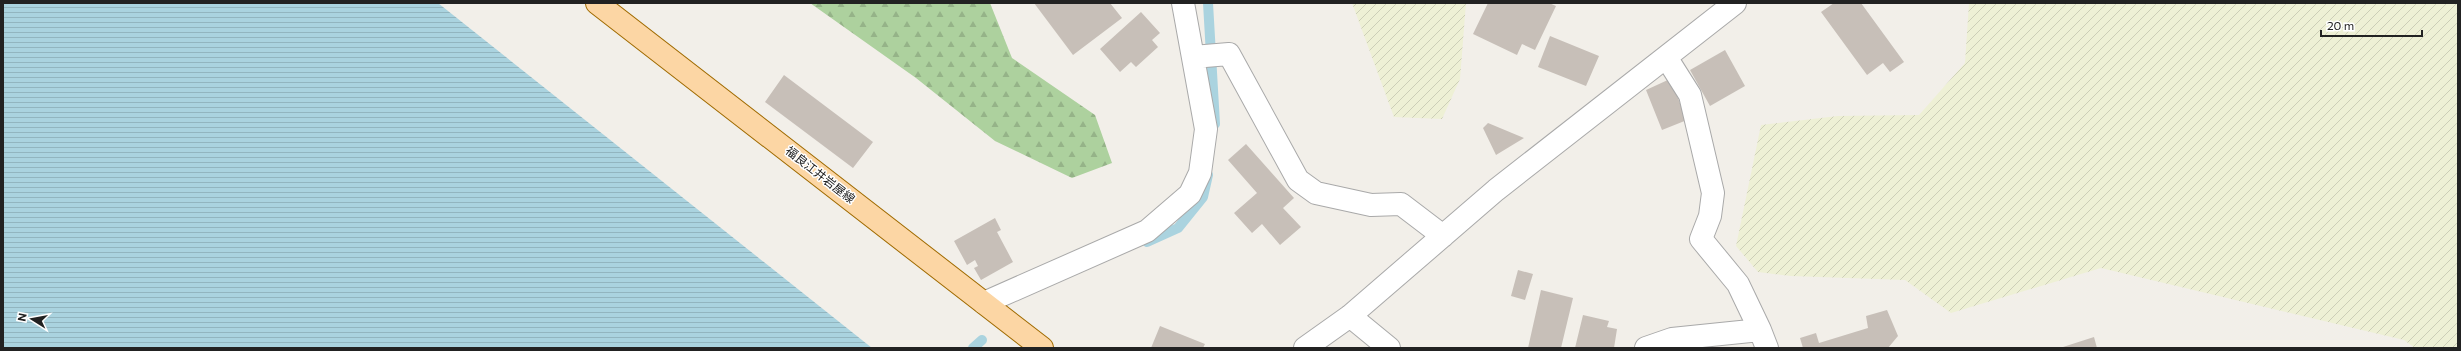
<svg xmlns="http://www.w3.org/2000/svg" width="2461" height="351" font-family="Commissioner,'Noto Sans JP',sans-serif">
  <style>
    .farmland { fill: url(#farmland-furrows) }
    .forest { fill: url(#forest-firs) }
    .water { fill: url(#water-rules) }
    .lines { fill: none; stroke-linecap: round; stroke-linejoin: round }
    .stream { stroke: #aad3df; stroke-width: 10 }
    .building { fill: #c7bfb8 }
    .street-casing { stroke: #a9a9a9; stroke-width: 24 }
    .primary-casing { stroke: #a06b00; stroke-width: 24 }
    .street { stroke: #fff; stroke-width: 22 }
    .primary { stroke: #fcd6a4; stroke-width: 22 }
    .labels { text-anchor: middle; stroke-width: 3; stroke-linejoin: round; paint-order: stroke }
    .street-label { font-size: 12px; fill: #222; stroke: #fff }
  </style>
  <defs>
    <pattern id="farmland-furrows" width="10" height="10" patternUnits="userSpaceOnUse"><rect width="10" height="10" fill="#eef0d5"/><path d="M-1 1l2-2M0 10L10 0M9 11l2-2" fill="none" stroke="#ccceb7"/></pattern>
    <pattern id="forest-firs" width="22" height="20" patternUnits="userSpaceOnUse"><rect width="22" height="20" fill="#add19e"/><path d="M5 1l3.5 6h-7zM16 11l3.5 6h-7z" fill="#95b388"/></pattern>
    <pattern id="water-rules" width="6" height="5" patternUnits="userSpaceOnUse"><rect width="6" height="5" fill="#aad3df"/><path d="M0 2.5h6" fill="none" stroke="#92b5bf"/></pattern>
  </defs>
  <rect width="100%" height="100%" fill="#f2efe9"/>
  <!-- farmland -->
  <path class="farmland" d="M1352 3H1466L1460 79 1442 119 1394 117Z
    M1969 3H2458V348H2415L2404 340 2101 268 1951 313 1905 280 1791 276 1758 272 1736 246 1761 125 1838 116 1919 115 1965 63Z"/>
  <!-- forest -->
  <path class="forest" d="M810 3H990L1012 58 1095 115 1112 163 1072 178 995 141 916 78Z"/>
  <!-- water -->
  <path class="water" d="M3 3H438L872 348H3Z"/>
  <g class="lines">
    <!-- stream -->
    <path class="stream" d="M1208 3 1215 124
      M1147 242 1178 228 1203 197 1208 175
      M973 348 982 340"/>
  </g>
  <!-- building -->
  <path class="building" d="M1034 3H1110L1122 18 1073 55Z
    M1488 3H1549L1556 6 1535 50 1522 44 1517 55 1473 34Z
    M1834 3H1861L1904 62 1890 72 1883 63 1867 75 1821 12Z
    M1141 12 1160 33 1152 40 1158 47 1136 67 1131 62 1120 72 1100 49Z
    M1550 36 1599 56 1586 86 1538 67Z
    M1725 50 1745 86 1710 106 1690 70Z
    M784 75 873 142 853 168 765 102Z
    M1670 79 1687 120 1662 130 1646 90Z
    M1488 123 1524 138 1496 155 1483 128Z
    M1246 144 1294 198 1283 208 1301 227 1280 245 1262 224 1252 233 1234 213 1257 193 1228 160Z
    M995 218 1001 230 997 232 1013 262 981 280 974 268 978 266 975 260 967 265 954 241Z
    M1518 270 1533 274 1525 300 1511 296Z
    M1541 290 1573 298 1561 348H1528Z
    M1887 310 1898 336 1888 348H1803L1800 338 1816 333 1819 343 1868 328 1866 316Z
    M1583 315 1609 321 1607 327 1617 329 1614 348H1575Z
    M1160 326 1205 344 1203 348H1151Z
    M2094 337 2097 348H2064L2063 347Z"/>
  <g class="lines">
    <!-- street casing -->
    <g class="street-casing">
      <path id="street" d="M1193 57 1229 54 1298 180 1316 193 1371 205 1401 204 1443 236
        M1666 57 1690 95 1713 193 1710 216 1701 239 1738 284 1760 330
        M984 303 1147 231 1190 194 1200 173 1206 129 1183 3
        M1350 316 1389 348
        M1305 348 1350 316 1496 190 1735 3
        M1646 348 1672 339 1760 330 1767 348"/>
    </g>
    <!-- primary casing -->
    <g class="primary-casing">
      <path id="primary" d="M597 3 1042 348"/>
    </g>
    <!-- street -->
    <use href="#street" class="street"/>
    <!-- primary -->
    <use href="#primary" class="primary"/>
  </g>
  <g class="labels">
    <!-- street labels -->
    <g class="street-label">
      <text transform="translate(820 175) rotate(38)" y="4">福良江井岩屋線</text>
    </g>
  </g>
  <!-- border -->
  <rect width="2461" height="351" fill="none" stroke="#222222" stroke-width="8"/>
  <!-- north arrow -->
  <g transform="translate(32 319) rotate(281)" stroke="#ffffff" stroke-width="3" paint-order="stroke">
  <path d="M0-3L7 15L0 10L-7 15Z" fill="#222222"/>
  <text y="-6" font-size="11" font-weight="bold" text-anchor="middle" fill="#222222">N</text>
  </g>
  <!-- scale -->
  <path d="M2321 30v6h101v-6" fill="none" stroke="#222222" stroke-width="2"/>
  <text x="2327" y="30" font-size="12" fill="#222222" stroke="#ffffff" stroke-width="3" paint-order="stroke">20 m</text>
</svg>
